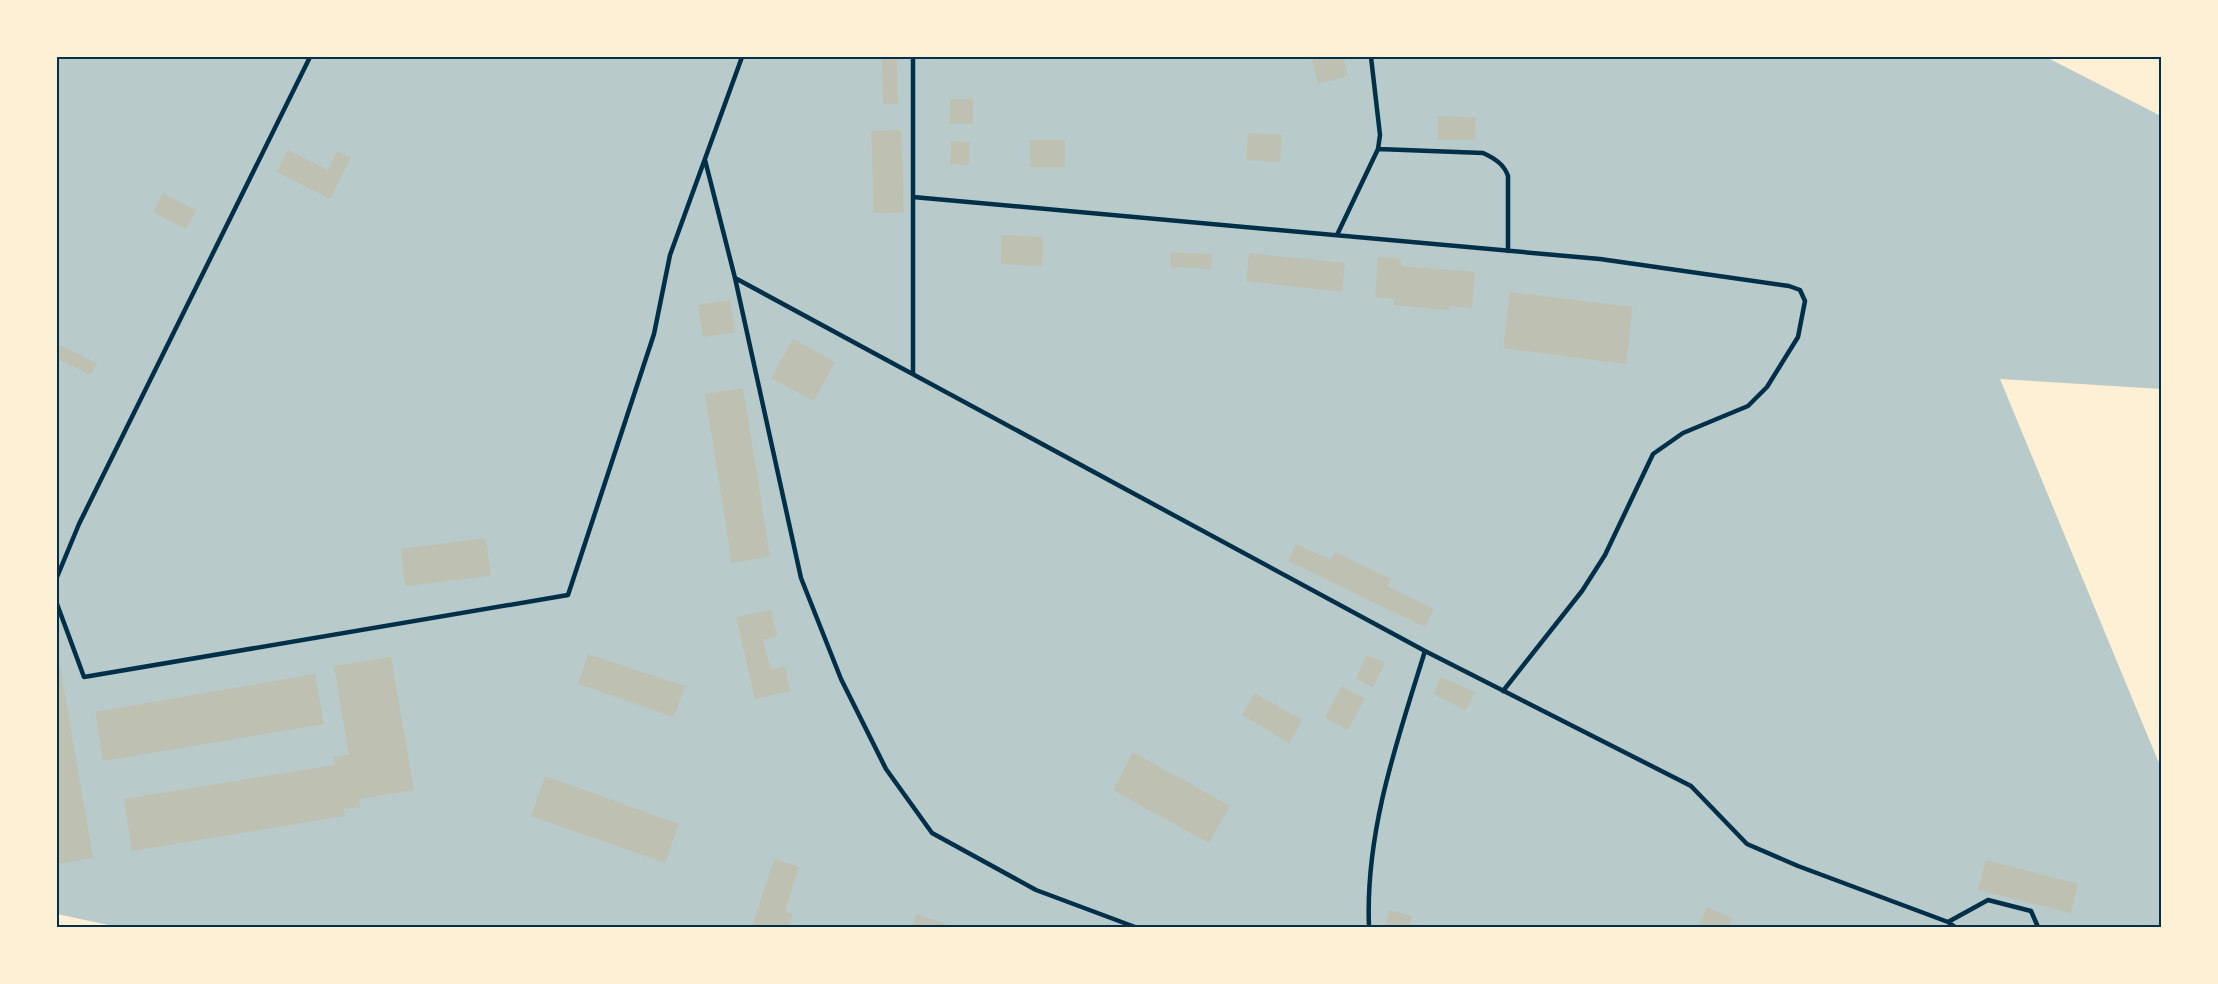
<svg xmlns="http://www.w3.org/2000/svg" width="2218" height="984" font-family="Lato,sans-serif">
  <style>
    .green { fill: #b9caca }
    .building { fill: #bec0b2 }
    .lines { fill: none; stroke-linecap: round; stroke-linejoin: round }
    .service { stroke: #003049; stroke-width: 4.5 }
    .neatline { fill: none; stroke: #003049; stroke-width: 2 }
  </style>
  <rect width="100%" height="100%" fill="#fdf0d5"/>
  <!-- green -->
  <path class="green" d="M57 57H2046L2161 116V389L2000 379 2161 768V927H118L57 914Z"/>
  <!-- building -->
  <path class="building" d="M882 57H897L898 104H883Z
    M1317 57H1343L1348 76 1318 84 1312 58Z
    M950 99H973V124H950Z
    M1438 116 1476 117 1475 140H1438Z
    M901 130 904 212 874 213 871 131Z
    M1248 133 1282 135 1280 162 1246 160Z
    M1030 140H1065V167H1030Z
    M951 141 970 142 969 165 950 164Z
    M288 150 328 170 337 151 351 157 330 199 277 172Z
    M163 193 196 210 186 229 153 212Z
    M1002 235 1043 237 1042 266 1001 264Z
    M1171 252 1212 254 1211 269 1170 267Z
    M1249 253 1345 263 1342 292 1246 281Z
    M1378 257 1401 259V266L1475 272 1472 308 1449 306V310L1394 305V299L1375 297Z
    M1510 292 1633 307 1626 364 1503 348Z
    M730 300 735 332 703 337 698 305Z
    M793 339 835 362 814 401 771 378Z
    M57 344 97 363 91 375 57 359Z
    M743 388 770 556 732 563 705 394Z
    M486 538 491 576 405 586 401 549Z
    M1296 544 1331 560 1335 552 1391 579 1387 586 1434 609 1425 627 1288 561Z
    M771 610 777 636 763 640 771 670 785 666 790 691 755 699 736 617Z
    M588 654 685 686 674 717 578 684Z
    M1367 655 1385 663 1373 687 1356 679Z
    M391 657 414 790 359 799 360 807 344 809 345 816 132 851 124 799 335 765 333 757 349 755 334 666Z
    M57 666H60L93 858 57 864Z
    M315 674 324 724 103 761 95 712Z
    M1441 677 1475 692 1466 710 1433 694Z
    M1342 686 1365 699 1347 730 1325 717Z
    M1255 693 1302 720 1289 743 1242 715Z
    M1133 752 1230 806 1209 843 1113 790Z
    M545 776 679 824 665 863 531 816Z
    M774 859 799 867 785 911 793 914 788 927H752Z
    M1986 860 2078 884 2071 913 1978 890Z
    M1707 907 1732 918 1728 927H1698Z
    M1389 910 1412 916 1410 927H1385Z
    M916 914 954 927H912Z"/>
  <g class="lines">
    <!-- service -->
    <path class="service" d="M1378 149 1483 153C1494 158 1504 164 1508 176V251
      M705 160 735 278 801 578 841 679 886 769 932 833 1036 890 1135 927
      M913 197 1600 259 1789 286 1800 290 1805 301 1798 337 1767 387 1748 406 1683 433 1653 454 1605 555 1582 591 1503 691
      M1337 235 1378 149 1380 135 1371 57
      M735 278 1425 651 1691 786 1747 844 1798 866 1948 922 1955 927
      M913 374V57
      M57 577 79 524 310 57
      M57 604 84 677 568 595 654 334 670 255 742 57
      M1948 922 1988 900 2031 911 2038 927
      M1369 927C1365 832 1397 741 1425 651"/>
  </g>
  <!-- border -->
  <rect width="2218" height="984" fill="none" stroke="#fdf0d5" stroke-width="117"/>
  <rect x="58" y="58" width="2102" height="868" class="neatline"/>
</svg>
